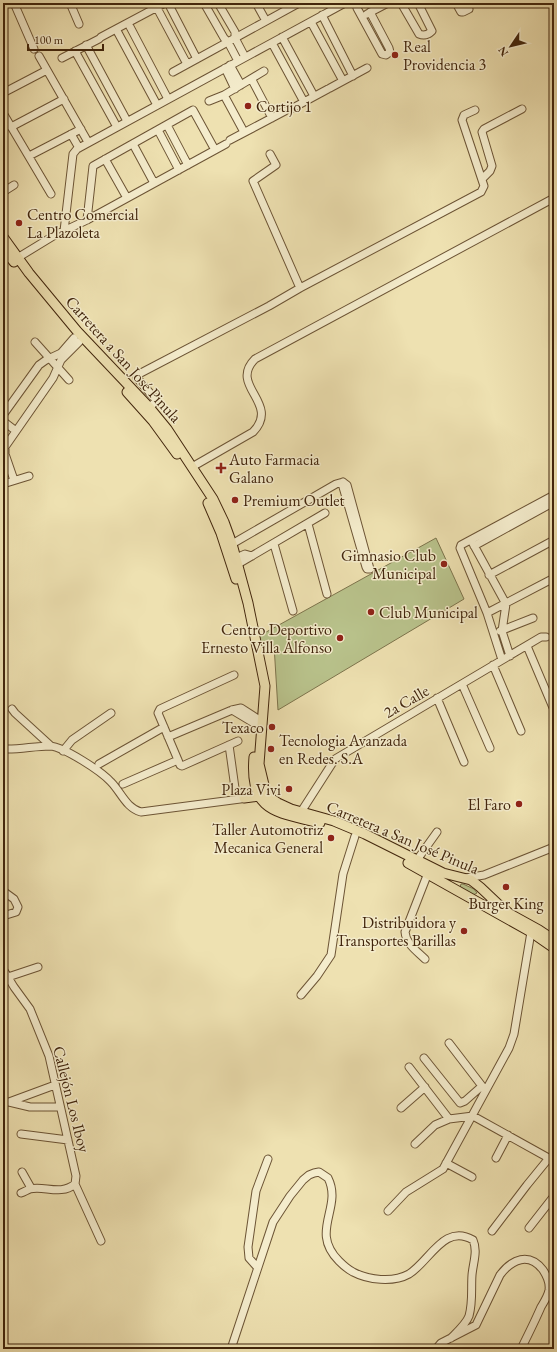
<svg xmlns="http://www.w3.org/2000/svg" width="557" height="1352" font-family="'EB Garamond',serif">
  <style>
    .green { fill: #b9c38c; stroke: #7d744c }
    .lines { fill: none; stroke-linecap: round; stroke-linejoin: round }
    .minor-casing { stroke: #6c5435; stroke-width: 9 }
    .major-casing { stroke: #41250c; stroke-width: 11 }
    .minor { stroke: #f4eccc; stroke-width: 7 }
    .major { stroke: #eee1b1; stroke-width: 9 }
    .poi-dot { fill: #8f2418; stroke: #f4eccc; stroke-width: 1.5 }
    .labels { text-anchor: middle; stroke-width: 3; stroke-linejoin: round; paint-order: stroke }
    .poi-label { font-size: 16px; fill: #41250c; stroke: #f4eccc; text-anchor: start }
    .street-label { font-size: 16px; fill: #41250c; stroke: #f4eccc }
  </style>
  <rect width="100%" height="100%" fill="#eee1b1"/>
  <filter id="stains"><feTurbulence type="fractalNoise" baseFrequency=".005" numOctaves="4"/><feColorMatrix values="0 0 0 0 .2 0 0 0 0 .09 0 0 0 0 .02 0 0 0 .5 -.17"/></filter>
  <radialGradient id="worn" r=".72"><stop offset=".6" stop-color="#630" stop-opacity="0"/><stop offset="1" stop-color="#630" stop-opacity=".3"/></radialGradient>
  <!-- green -->
  <path class="green" d="M436 538 464 599 278 710 274 645 260 649 259 636Z
    M461 884H463L474 889 477 893 473 895 460 887Z"/>
  <g class="lines">
    <!-- minor casing -->
    <g class="minor-casing">
      <path id="minor" d="M14 3 34 49
        M70 3 79 24
        M168 3 197 59
        M204 3 224 38 228 42 238 61
        M218 3 235 32V38L245 57
        M256 3 266 21
        M401 3 419 34C424 36 428 35 432 31L418 3
        M456 3 461 12H463L469 9 467 3
        M157 8 187 64
        M357 8 382 54 386 55 390 52 389 48 370 12
        M367 14 388 3
        M322 15 353 76
        M311 22 343 81
        M128 23 168 99
        M116 29 157 105
        M101 37 165 3
        M282 37 314 96
        M272 43 304 102
        M86 45 127 121
        M75 51 117 127
        M39 56 88 142
        M62 58 99 39
        M230 65 241 85
        M225 68 235 89
        M173 72 299 3
        M252 80 272 118
        M330 88 367 68
        M3 93 47 70
        M224 95 244 132
        M209 101 224 95 264 71
        M291 109 328 89
        M3 113 51 194
        M167 125 188 165
        M11 127 64 99
        M158 130 179 170
        M71 134 79 148
        M230 140 285 111
        M133 144 154 183
        M270 154 276 165 253 181 300 288
        M29 156 81 129
        M105 159 127 198
        M482 179 490 171 492 166 482 132 484 129 522 109
        M3 192 14 185
        M87 220 93 166 193 110 215 150
        M64 231 73 154 77 149 345 3
        M14 260 55 235 87 220 226 144
        M35 342 69 380
        M149 407 157 401 137 378V375L269 306 300 288 481 192 484 186 462 120 464 115 475 110
        M3 415 39 365 46 360 61 353 74 338
        M3 421 16 431
        M192 467 253 432C281 403 228 386 255 359L554 198
        M14 480 5 454V447L53 378 61 360 79 342
        M3 484 29 476
        M308 524 327 594
        M471 540 506 604 502 631 510 656
        M232 544 336 484 343 482 347 485 370 569H367L366 567 343 487V482
        M274 544 293 611
        M474 546 554 502
        M236 558 245 554 252 556
        M238 564 325 513
        M489 575 554 540
        M487 613 554 578
        M500 631 533 618
        M527 646 554 710
        M502 660 487 613 460 548 461 545 554 495
        M493 665 521 731
        M234 675 160 709 158 713 178 760 180 765 182 766 238 741
        M462 684 490 748
        M437 698 464 762
        M12 709 15 713 51 746
        M232 710 257 725
        M168 737 232 710 241 708 258 719
        M229 745 235 788
        M3 749C19 750 34 746 50 746 64 747 101 771 111 782 121 792 126 808 141 812L248 798
        M63 751 72 740 111 713
        M99 764 164 727
        M123 784 178 760
        M301 812 335 759 541 637H546
        M417 860 437 832
        M466 878 484 875 554 847
        M3 891 14 899 18 907 16 912 3 916
        M425 959C417 951 406 944 405 932L428 873
        M3 969 14 987 30 1009 49 1056 76 1176 75 1184 101 1241
        M3 980 8 977 38 967
        M301 995 317 976 331 955 343 874 355 836
        M424 1058 460 1103 465 1101 482 1086 449 1043
        M409 1067 449 1119
        M3 1102H9L55 1085
        M9 1102 30 1107H60
        M401 1108 425 1087
        M21 1134 68 1140
        M415 1144 435 1125 449 1119 473 1116 554 1161
        M496 1158 508 1135
        M446 1163 472 1177
        M22 1172 31 1188
        M21 1193C24 1192 27 1190 30 1189 43 1185 61 1196 75 1184
        M388 1211 406 1192 443 1169 509 1048 514 1034 531 932
        M529 1228 554 1196
        M492 1231 527 1185 549 1158
        M257 1267 249 1258 248 1247 256 1191 268 1159
        M231 1349 273 1222 290 1196 303 1180 309 1175 314 1173 319 1172 328 1178C343 1208 309 1231 339 1261 343 1265 347 1269 353 1272 368 1280 393 1283 409 1274 430 1261 444 1223 473 1240 478 1251 473 1263 472 1275 471 1288 473 1302 469 1316 466 1324 457 1332 451 1338
        M436 1349 441 1343 476 1325 500 1275C512 1259 529 1252 543 1270 547 1276 550 1283 549 1290 548 1296 544 1302 541 1307 535 1321 528 1335 521 1349"/>
    </g>
    <!-- major casing -->
    <g class="major-casing">
      <path id="major" d="M3 237 29 273 77 331 149 407 167 429 213 499 224 522 232 544 248 603 265 686 259 764 265 789 269 797 278 803 291 809 334 821 365 834 443 873 471 880 480 887 499 905 510 914 539 930 554 940
        M3 248 14 262
        M127 392 153 421 177 454
        M208 503 221 533 236 579
        M254 757C249 813 277 812 320 823
        M244 798 259 796 263 798
        M408 863 531 932 554 948"/>
    </g>
    <!-- minor -->
    <use href="#minor" class="minor"/>
    <!-- major -->
    <use href="#major" class="major"/>
  </g>
  <!-- markers -->
  <g class="poi-dot">
    <circle cx="395" cy="55" r="4"/>
    <circle cx="248" cy="106" r="4"/>
    <circle cx="19" cy="223" r="4"/>
    <path d="M219 462h4v4h4v4h-4v4h-4v-4h-4v-4h4z"/>
    <circle cx="235" cy="500" r="4"/>
    <circle cx="444" cy="564" r="4"/>
    <circle cx="371" cy="612" r="4"/>
    <circle cx="340" cy="638" r="4"/>
    <circle cx="272" cy="727" r="4"/>
    <circle cx="271" cy="749" r="4"/>
    <circle cx="289" cy="789" r="4"/>
    <circle cx="519" cy="804" r="4"/>
    <circle cx="331" cy="838" r="4"/>
    <circle cx="506" cy="887" r="4"/>
    <circle cx="464" cy="931" r="4"/>
  </g>
  <g class="labels">
    <!-- poi labels -->
    <g class="poi-label">
      <text x="403" y="52">Real<tspan x="403" dy="18">Providencia 3</tspan></text>
      <text x="256" y="112">Cortijo 1</text>
      <text x="27" y="220">Centro Comercial<tspan x="27" dy="18">La Plazoleta</tspan></text>
      <text x="229" y="465">Auto Farmacia<tspan x="229" dy="18">Galano</tspan></text>
      <text x="243" y="506">Premium Outlet</text>
      <text x="436" y="561" text-anchor="end">Gimnasio Club<tspan x="436" dy="18">Municipal</tspan></text>
      <text x="379" y="618">Club Municipal</text>
      <text x="332" y="635" text-anchor="end">Centro Deportivo<tspan x="332" dy="18">Ernesto Villa Alfonso</tspan></text>
      <text x="264" y="733" text-anchor="end">Texaco</text>
      <text x="279" y="746">Tecnologia Avanzada<tspan x="279" dy="18">en Redes. S.A</tspan></text>
      <text x="281" y="795" text-anchor="end">Plaza Vivi</text>
      <text x="511" y="810" text-anchor="end">El Faro</text>
      <text x="323" y="835" text-anchor="end">Taller Automotriz<tspan x="323" dy="18">Mecanica General</tspan></text>
      <text x="506" y="909" text-anchor="middle">Burger King</text>
      <text x="456" y="928" text-anchor="end">Distribuidora y<tspan x="456" dy="18">Transportes Barillas</tspan></text>
    </g>
    <!-- street labels -->
    <g class="street-label">
      <text transform="translate(124 359) rotate(48)" y="6">Carretera a San José Pinula</text>
      <text transform="translate(406 701) rotate(-30)" y="6">2a Calle</text>
      <text transform="translate(403 837) rotate(23)" y="6">Carretera a San José Pinula</text>
      <text transform="translate(72 1099) rotate(76)" y="6">Callejón Los Iboy</text>
    </g>
  </g>
  <!-- margin -->
  <rect width="557" height="1352" fill="none" stroke="#eee1b1" stroke-width="16"/>
  <rect x="4" y="4" width="549" height="1344" fill="none" stroke="#41250c" stroke-width="2"/>
  <rect x="8" y="8" width="541" height="1336" fill="none" stroke="#41250c"/>
  <!-- north arrow -->
  <g transform="translate(511 46) rotate(235)" stroke="#f4eccc" stroke-width="3" paint-order="stroke">
  <path d="M0-3L7 15L0 10L-7 15Z" fill="#41250c"/>
  <text y="-6" font-size="11" font-weight="bold" text-anchor="middle" fill="#41250c">N</text>
  </g>
  <!-- scale -->
  <path d="M28 44v6h75v-6" fill="none" stroke="#41250c" stroke-width="2"/>
  <text x="34" y="44" font-size="12" fill="#41250c" stroke="#f4eccc" stroke-width="3" paint-order="stroke">100 m</text>
  <rect width="100%" height="100%" filter="url(#stains)"/>
  <rect width="100%" height="100%" fill="url(#worn)"/>
</svg>
